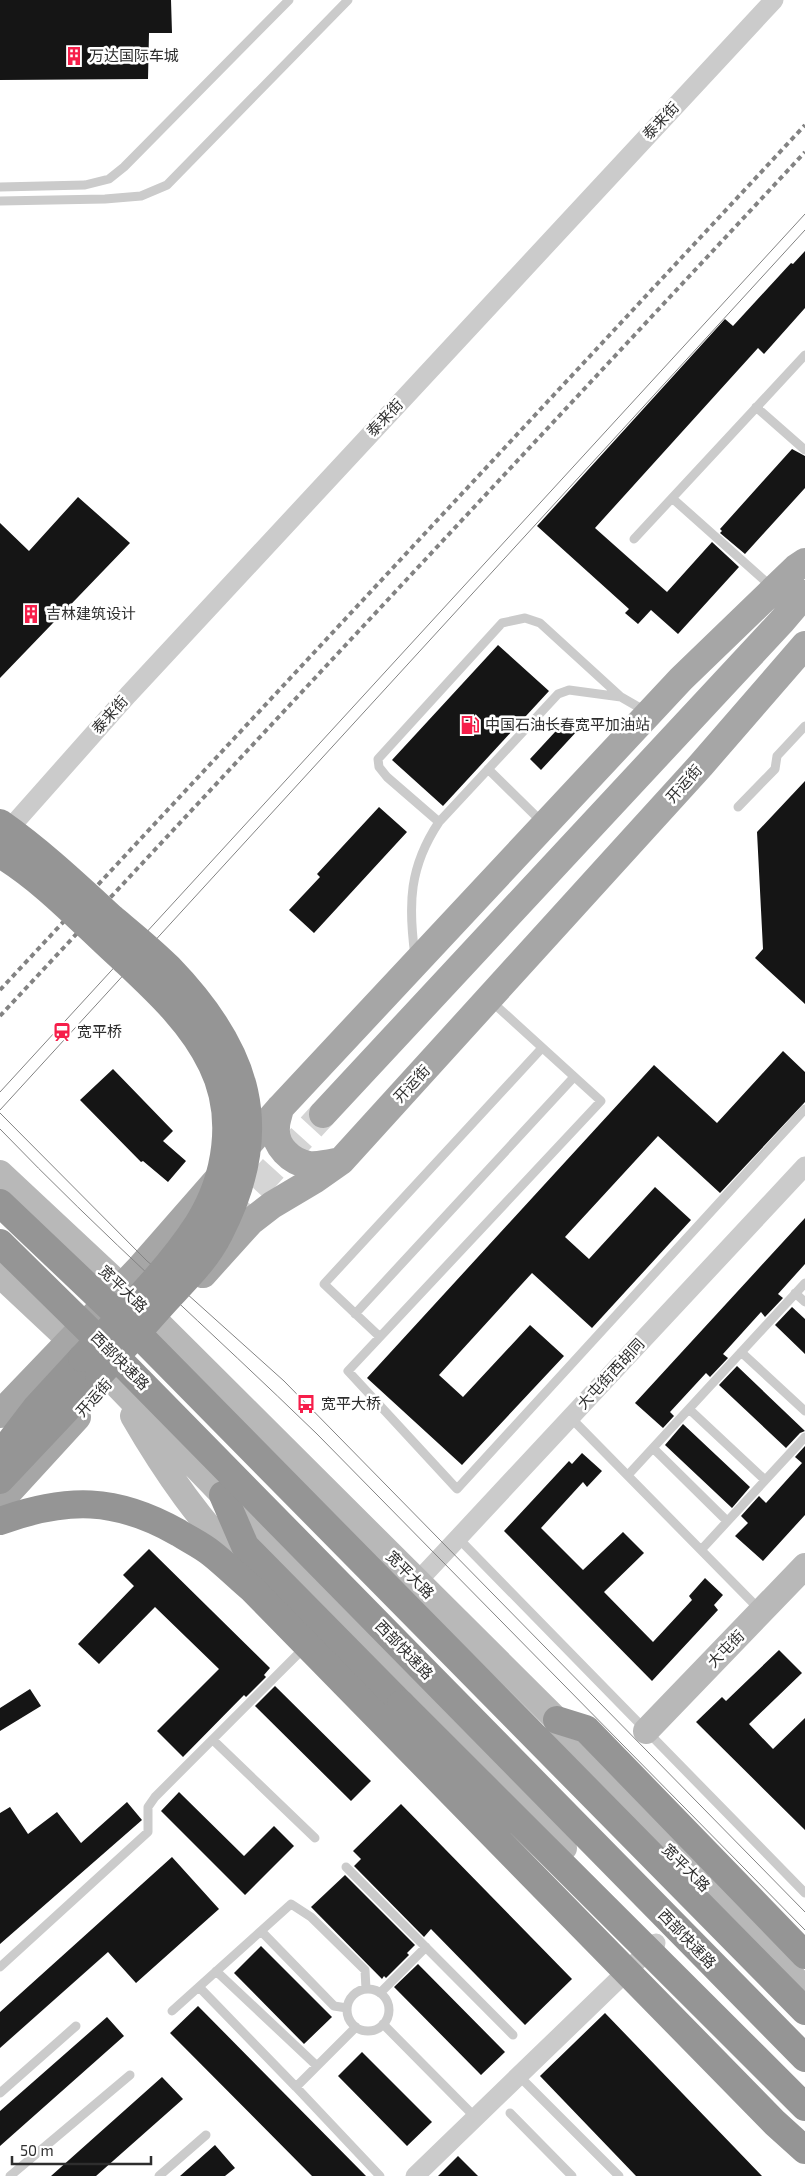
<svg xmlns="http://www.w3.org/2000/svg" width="805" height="2176" font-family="'Exo 2','Noto Sans SC',sans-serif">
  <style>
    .building { fill: #151515 }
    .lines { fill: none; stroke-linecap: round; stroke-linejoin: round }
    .primary-tunnel { stroke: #d5d5d5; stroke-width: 28; stroke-dasharray: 28 14; stroke-linecap: butt }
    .lane { stroke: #cbcbcb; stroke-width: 9 }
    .street { stroke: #cbcbcb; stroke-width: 19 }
    .secondary { stroke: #b8b8b8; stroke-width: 26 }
    .primary { stroke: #a6a6a6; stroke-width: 28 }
    .highway { stroke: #959595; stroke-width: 28 }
    .tram { stroke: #838383; stroke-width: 1 }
    .rail { stroke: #838383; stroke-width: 4; stroke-dasharray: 5 4; stroke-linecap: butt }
    .highway-bridge { stroke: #959595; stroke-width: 28 }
    .labels { text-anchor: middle; stroke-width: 5; stroke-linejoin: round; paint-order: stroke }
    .poi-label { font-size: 15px; fill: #2e2e2e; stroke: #fff; text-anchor: start }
    .street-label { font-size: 15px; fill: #2e2e2e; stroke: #fff }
  </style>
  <rect width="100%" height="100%" fill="#fff"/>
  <!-- building -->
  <path class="building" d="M0 0H171L172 33H149L148 79 0 80Z
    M805 251V308L764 354 758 348 595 528 667 592 712 542 739 567 678 634 651 610 638 624 625 613 629 609 537 526 725 319 733 326 791 263 793 264Z
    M792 449 805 456V488L745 554 720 533 722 531 720 529Z
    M78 497 130 543 0 678V523L29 551Z
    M498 645 549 691 443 806 392 760Z
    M567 719 578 730 541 770 530 759Z
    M805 781V1004L755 958 763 949 757 832Z
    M379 807 407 832 314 933 289 910 320 877 317 874Z
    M783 1051 805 1072V1102L720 1193 658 1136 565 1237 589 1259 655 1187 691 1220 592 1328 532 1273 439 1375 463 1397 530 1325 564 1356 462 1465 367 1378 654 1065 717 1123Z
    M113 1069 173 1131 163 1141 186 1161 168 1182 143 1161 141 1162 80 1100Z
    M805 1218V1264L778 1294 783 1298 765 1317 761 1312 723 1354 728 1358 710 1377 706 1373 670 1412 674 1416 663 1428 635 1403Z
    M792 1307 805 1319V1354L775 1325Z
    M737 1366 805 1431 800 1433 786 1448 719 1385Z
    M683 1424 750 1487 732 1508 665 1445Z
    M805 1446V1515L763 1561 735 1536 748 1523 741 1516 759 1496 766 1503 802 1463 795 1457Z
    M582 1453 602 1471 587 1487 583 1482 541 1528 583 1570 623 1532 644 1553 604 1592 653 1642 692 1600 689 1596 705 1578 723 1595 714 1605 718 1610 652 1681 504 1531 569 1461 572 1464Z
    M149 1549 270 1668 264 1675 266 1677 246 1697 244 1695 183 1757 157 1731 219 1669 155 1607 99 1664 78 1644 134 1586 123 1575Z
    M779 1650 802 1673 749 1724 773 1749 805 1718V1830L696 1722 722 1697 726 1701Z
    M275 1686 371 1781 351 1801 255 1706Z
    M30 1689 41 1706 0 1731V1708Z
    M179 1792 244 1856 274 1826 294 1846 245 1895 161 1811Z
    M127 1802 142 1820 0 1944V1813L10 1807 28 1834 57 1812 81 1843Z
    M401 1804 572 1979 525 2025 431 1929 424 1937 354 1866 361 1859 353 1851Z
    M172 1857 219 1909 136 1983 108 1952 0 2048V2012Z
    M345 1875 415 1945 407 1953 409 1955 386 1978 384 1976 382 1979 311 1907Z
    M261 1946 332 2017 304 2044 234 1973Z
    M418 1964 505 2052 481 2075 394 1987Z
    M198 2006 366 2176H312L170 2033Z
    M605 2013 762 2176H636L540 2076Z
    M107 2017 124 2036 0 2146V2111Z
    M362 2052 432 2122 407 2146 338 2076Z
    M162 2077 183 2099 96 2176H51Z
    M215 2145 235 2168 225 2176H180Z
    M458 2156 478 2176H438Z"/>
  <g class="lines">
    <!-- primary-tunnel -->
    <path class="primary-tunnel" d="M226 1220 323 1114"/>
    <!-- lane -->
    <path class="lane" d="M0 187 85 185 109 179 124 167 289 0
      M0 201 105 199 141 196 167 185 348 0
      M756 407 805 450
      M672 498 773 588
      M634 539 805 355
      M488 769 543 823
      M738 807 775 769 777 756 805 726
      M439 822 387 777 379 767 378 759 502 623 525 618 540 623 621 697 647 712
      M415 956C408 904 409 867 439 822L558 694 569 690 621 697
      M491 1001 601 1101 348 1371 457 1489 805 1109
      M795 1293 805 1302
      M355 1314 574 1077
      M380 1337 324 1284 542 1048
      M741 1352 805 1411
      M689 1409 765 1480
      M571 1418 760 1610
      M653 1448 727 1521
      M628 1475 805 1283
      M458 1538 805 1893
      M701 1550 805 1437
      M213 1740 315 1838
      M346 1867 513 2035
      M261 1931 334 2006 347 2008
      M0 1967 148 1832V1807L155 1797 305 1647
      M216 1971 317 2066
      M199 1987 296 2087
      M347 2010a21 21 0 1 1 42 0a21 21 0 1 1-42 0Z
      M380 1993 426 1947
      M172 2011 291 1904 311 1917 365 1970 366 1989
      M383 2024 476 2118
      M356 2027 296 2087 380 2176
      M519 2076 619 2176
      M0 2093 76 2026
      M510 2113 572 2176
      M10 2176 130 2075
      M159 2176 206 2135"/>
    <!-- street -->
    <path class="street" d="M2 837 128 695 774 0
      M417 1582 805 1166
      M415 2176 656 1943"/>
    <!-- secondary -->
    <path class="secondary" d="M0 1173 122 1287 557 1720 572 1752 805 1989
      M0 1275 111 1379 564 1848
      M133 1416C166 1473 201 1523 248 1570
      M646 1731 805 1566"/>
    <!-- primary -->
    <path class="primary" d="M280 1108C279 1114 276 1121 276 1127 274 1146 291 1162 309 1165 320 1166 331 1163 341 1161
      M323 1114 782 621 805 594
      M203 1274 250 1222 272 1205 314 1180 341 1161 701 765 805 645
      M0 1414 140 1268 280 1108 681 679 796 568 805 562
      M0 1501 77 1417"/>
    <!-- highway -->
    <path class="highway" d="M0 1455 36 1408 82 1358
      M0 1480 99 1375
      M223 1495 245 1546 401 1704
      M557 1720 586 1729 805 1955"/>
    <!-- tram -->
    <path class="tram" d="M0 1092 805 214
      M0 1110 805 230
      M0 1113 147 1261 186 1293 284 1381 805 1912
      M0 1129C102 1235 212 1332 317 1434L805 1930"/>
    <!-- rail -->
    <path class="rail" d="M0 990 805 125
      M0 1016 805 152"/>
    <!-- highway-bridge -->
    <path class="highway-bridge" d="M0 823C40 851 76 885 112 918 131 934 151 950 169 968 248 1050 274 1128 219 1234 207 1258 188 1277 170 1296 146 1322 123 1349 99 1375
      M0 854C44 880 85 925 123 959 157 991 192 1023 212 1065 237 1116 227 1178 198 1224 167 1272 121 1316 82 1358
      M0 1203 139 1335 805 2011
      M0 1243 119 1360 805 2058
      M0 1521C67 1497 116 1497 179 1533 190 1540 201 1545 211 1553 225 1564 238 1577 251 1588L775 2123 805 2150
      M401 1704 805 2107"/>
  </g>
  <!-- icons -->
  <defs>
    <g id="building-bare" transform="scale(1.5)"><path d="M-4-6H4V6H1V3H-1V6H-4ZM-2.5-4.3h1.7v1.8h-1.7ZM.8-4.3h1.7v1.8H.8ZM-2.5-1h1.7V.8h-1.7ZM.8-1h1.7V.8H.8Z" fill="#f61e4a" stroke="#fff" stroke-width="2.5" paint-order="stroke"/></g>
    <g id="fuel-bare" transform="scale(1.5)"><path d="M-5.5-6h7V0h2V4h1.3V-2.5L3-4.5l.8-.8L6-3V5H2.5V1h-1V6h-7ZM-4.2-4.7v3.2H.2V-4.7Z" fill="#f61e4a" stroke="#fff" stroke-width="2.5" paint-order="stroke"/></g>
    <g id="station-bare" transform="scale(1.5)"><path d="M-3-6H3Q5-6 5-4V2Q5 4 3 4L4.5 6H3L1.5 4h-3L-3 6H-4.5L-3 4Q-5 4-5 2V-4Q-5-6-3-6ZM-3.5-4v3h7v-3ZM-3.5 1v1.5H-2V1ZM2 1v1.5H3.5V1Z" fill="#f61e4a" stroke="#fff" stroke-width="2.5" paint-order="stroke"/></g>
    <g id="bus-bare" transform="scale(1.5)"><path d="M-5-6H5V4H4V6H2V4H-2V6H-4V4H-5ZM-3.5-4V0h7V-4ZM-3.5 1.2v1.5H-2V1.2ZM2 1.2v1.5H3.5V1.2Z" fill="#f61e4a" stroke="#fff" stroke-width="2.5" paint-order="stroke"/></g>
  </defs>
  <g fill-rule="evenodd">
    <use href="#building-bare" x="74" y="56"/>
    <use href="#building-bare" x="31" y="614"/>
    <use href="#fuel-bare" x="470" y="725"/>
    <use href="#station-bare" x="62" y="1032"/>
    <use href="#bus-bare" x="306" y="1404"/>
  </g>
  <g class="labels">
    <!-- poi labels -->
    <g class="poi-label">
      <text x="89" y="61">万达国际车城</text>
      <text x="46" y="619">吉林建筑设计</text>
      <text x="485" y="730">中国石油长春宽平加油站</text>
      <text x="77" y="1037">宽平桥</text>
      <text x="321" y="1409">宽平大桥</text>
    </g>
    <!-- street labels -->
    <g class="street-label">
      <text transform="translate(661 121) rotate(-47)" y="5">泰来街</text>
      <text transform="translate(385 418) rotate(-47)" y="5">泰来街</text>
      <text transform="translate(110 715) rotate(-48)" y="5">泰来街</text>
      <text transform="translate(684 784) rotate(-48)" y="5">开运街</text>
      <text transform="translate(412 1084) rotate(-47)" y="5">开运街</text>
      <text transform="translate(123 1289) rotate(44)" y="5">宽平大路</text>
      <text transform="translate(120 1361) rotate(45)" y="5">西部快速路</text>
      <text transform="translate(611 1374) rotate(-47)" y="5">大屯街西胡同</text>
      <text transform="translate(94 1398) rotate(-48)" y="5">开运街</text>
      <text transform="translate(410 1575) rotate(45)" y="5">宽平大路</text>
      <text transform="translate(726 1649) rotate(-45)" y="5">大屯街</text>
      <text transform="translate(404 1650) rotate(46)" y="5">西部快速路</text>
      <text transform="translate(686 1868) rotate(45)" y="5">宽平大路</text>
      <text transform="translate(687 1939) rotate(46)" y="5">西部快速路</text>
    </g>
  </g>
  <!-- scale -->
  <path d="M12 2156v8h139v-8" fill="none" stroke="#2e2e2e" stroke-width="2.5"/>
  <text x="20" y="2156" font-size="15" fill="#2e2e2e" stroke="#ffffff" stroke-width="4" paint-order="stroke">50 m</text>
</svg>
